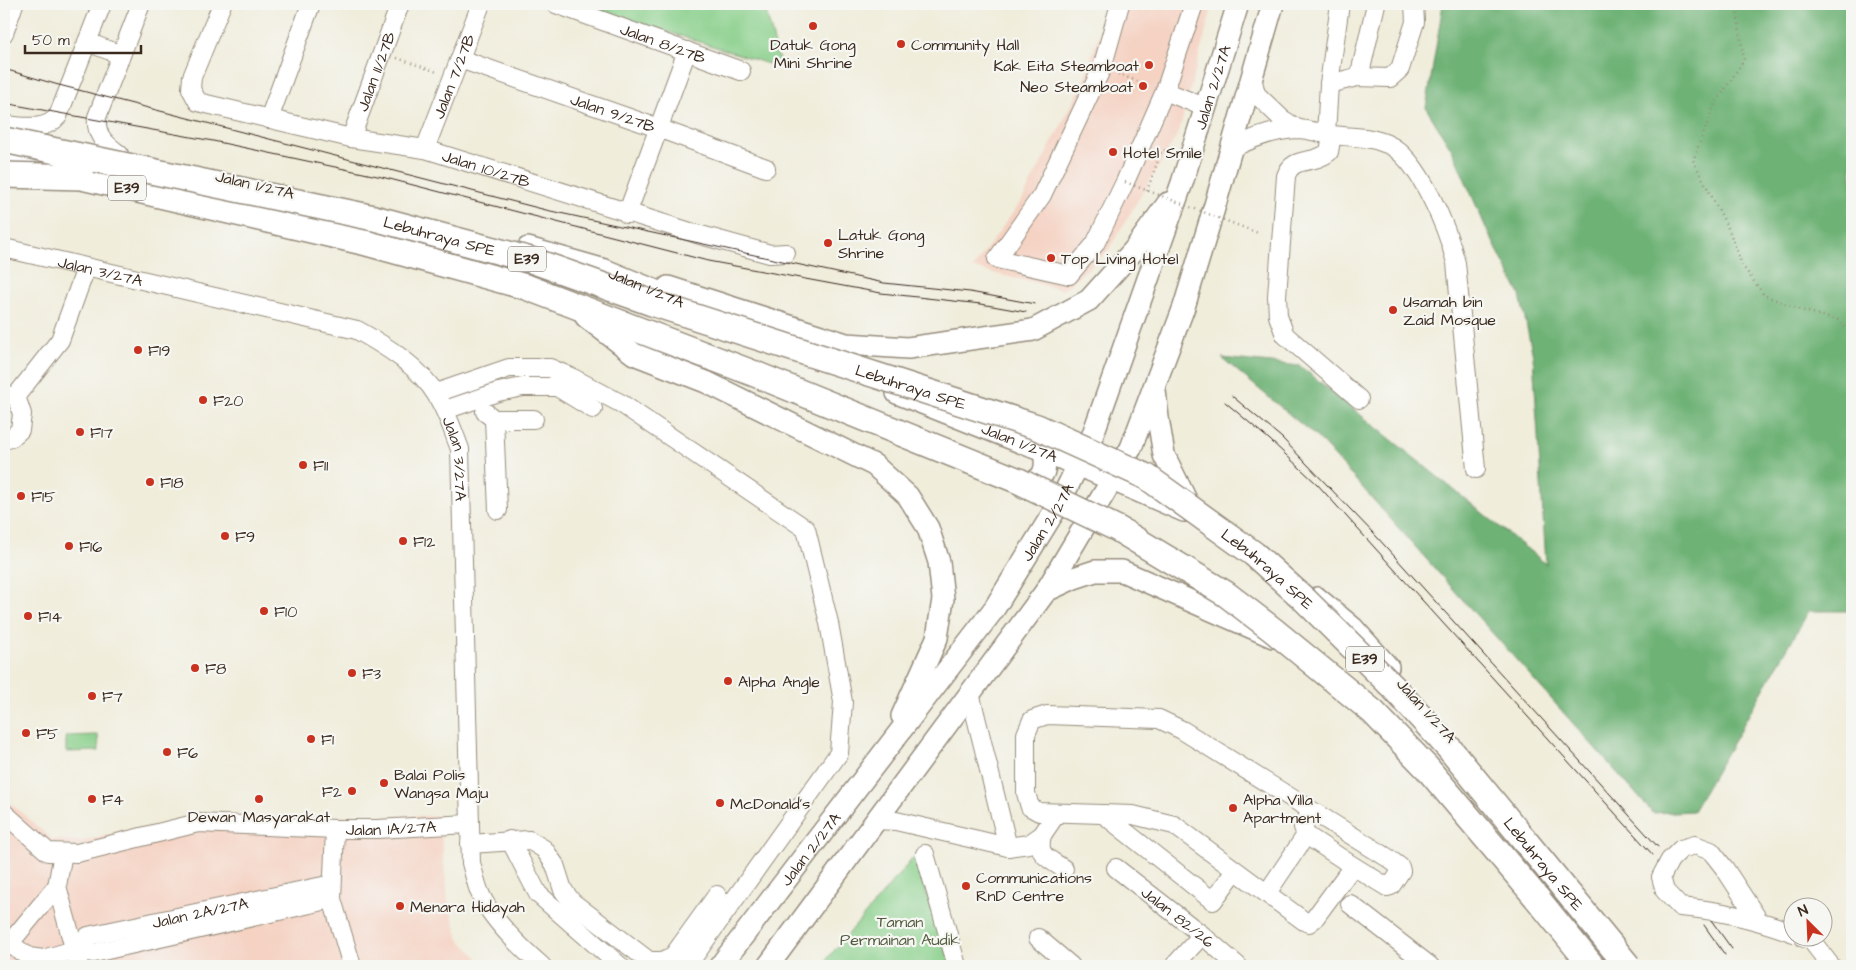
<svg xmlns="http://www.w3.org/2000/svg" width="1856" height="970" font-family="'Architects Daughter',sans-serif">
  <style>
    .built { fill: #f5d2c2 }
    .green { fill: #88cf8a; stroke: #627c54 }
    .forest { fill: #6eb276; stroke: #546e4a }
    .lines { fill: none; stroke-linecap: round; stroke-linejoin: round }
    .minor-casing { stroke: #968c7c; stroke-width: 20 }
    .major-casing { stroke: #968c7c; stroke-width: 24 }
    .highway-casing { stroke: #968c7c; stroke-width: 28 }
    .path { stroke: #968c7c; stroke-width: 2.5; stroke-dasharray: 1 4; stroke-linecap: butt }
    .minor { stroke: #fff; stroke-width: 18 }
    .major { stroke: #fff; stroke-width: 21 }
    .highway { stroke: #fff; stroke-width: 25 }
    .tram { stroke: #3b2a1e; stroke-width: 1 }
    .highway-bridge-casing { stroke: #968c7c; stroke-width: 28; stroke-linecap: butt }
    .path-bridge { stroke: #968c7c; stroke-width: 2.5; stroke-dasharray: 1 4; stroke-linecap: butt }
    .highway-bridge { stroke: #fff; stroke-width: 25 }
    .poi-dot { fill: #c8321e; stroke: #f6f6f2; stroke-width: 2 }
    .labels { text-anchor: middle; stroke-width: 4.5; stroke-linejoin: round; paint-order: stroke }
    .shield { fill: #f6f6f2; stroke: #73675e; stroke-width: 1 }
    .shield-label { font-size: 15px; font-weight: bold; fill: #3b2a1e }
    .street-label { font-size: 16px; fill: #3b2a1e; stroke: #f6f6f2 }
    .poi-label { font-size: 16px; fill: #3b2a1e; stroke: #f6f6f2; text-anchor: start }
    .park-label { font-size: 16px; fill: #525c3e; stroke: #f6f6f2 }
  </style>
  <rect width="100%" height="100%" fill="#f6f6f2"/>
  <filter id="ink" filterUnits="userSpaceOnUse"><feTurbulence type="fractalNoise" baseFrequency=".02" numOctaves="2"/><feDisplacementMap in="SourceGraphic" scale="10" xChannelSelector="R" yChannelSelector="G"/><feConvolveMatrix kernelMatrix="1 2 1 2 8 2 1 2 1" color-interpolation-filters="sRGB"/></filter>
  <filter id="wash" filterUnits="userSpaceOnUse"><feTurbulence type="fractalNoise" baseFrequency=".0096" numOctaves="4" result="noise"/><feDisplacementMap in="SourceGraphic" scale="20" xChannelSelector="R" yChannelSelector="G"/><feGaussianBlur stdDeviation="1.12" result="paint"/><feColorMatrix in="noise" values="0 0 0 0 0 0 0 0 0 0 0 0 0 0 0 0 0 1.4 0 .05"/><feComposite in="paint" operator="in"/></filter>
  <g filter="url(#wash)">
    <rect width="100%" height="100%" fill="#f0eddb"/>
    <!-- built -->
    <path class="built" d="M1110 4H1213L1179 132 1107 252 1063 290 973 268 1022 200 1081 87Z
      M4 798 52 839 80 841 200 818 439 816 448 901 459 939 482 962 477 966H4Z"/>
    <!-- green -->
    <path class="green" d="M581 4H764L781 68Z
      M98 735 99 751 66 752V736Z
      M914 857 952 966H821Z"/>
    <!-- forest -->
    <path class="forest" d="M1443 4H1852V611H1809L1693 811 1653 813 1320 440 1222 358 1300 366 1546 564 1533 356 1520 295 1486 228 1452 150 1426 108Z"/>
  </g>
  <g filter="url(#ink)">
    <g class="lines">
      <!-- minor casing -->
      <g class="minor-casing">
        <g id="minor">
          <path id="s1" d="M222 4 192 77 191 89 198 102 351 138 425 149 697 234 770 254 786 253"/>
          <path id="s2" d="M556 4 741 71"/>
          <path d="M1120 4 1102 68 1042 195 997 259 1069 275 1095 244 1125 182 1165 91 1194 4"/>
          <path d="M4 33 14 4"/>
          <path d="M87 42 121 55"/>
          <path id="s3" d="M460 59 658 128 766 168"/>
          <path d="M1252 77 1256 94 1282 119 1298 129"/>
          <path d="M1357 77 1361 69 1376 4"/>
          <path d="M1329 84 1357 77 1390 78 1400 69 1415 22 1414 4"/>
          <path d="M1165 91 1204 107"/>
          <path d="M269 119 311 4"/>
          <path d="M4 125C23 126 45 132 58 116L102 4"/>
          <path d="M1326 134 1329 84 1340 4"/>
          <path d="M1332 135 1329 152C1312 166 1293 155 1286 176L1277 296 1278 316 1285 335 1359 399"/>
          <path id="s4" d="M351 138 400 4"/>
          <path id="s5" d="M425 149 481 4"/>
          <path d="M1231 149C1250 139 1274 130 1297 129 1307 129 1320 133 1331 135 1349 137 1369 136 1387 144 1419 157 1448 230 1456 263L1476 469"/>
          <path d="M119 154C105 144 95 135 97 117L141 4"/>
          <path d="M627 214 687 51"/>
          <path id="s6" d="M4 248 357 330C386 346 420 367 437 396 447 412 453 431 460 449L471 863C474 873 476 884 480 893 490 918 522 949 542 966"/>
          <path d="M436 393 509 368H550L573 378 622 404 806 529 829 623 843 702 839 753 687 966"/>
          <path d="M4 395 16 396 22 414 20 430 11 438 4 440"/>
          <path d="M16 396 60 340 86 268"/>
          <path d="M445 410 498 392 523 387H557L593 409"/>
          <path d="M485 412 494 419H534"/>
          <path d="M494 419 498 510"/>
          <path d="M970 693 1008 847"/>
          <path d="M1047 715 1159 719 1182 730 1388 858 1400 867 1401 871 1391 886 1387 887 1353 866 1314 919 1309 923 1304 921 1174 825 1133 815 1039 812 1030 807 1026 793V734L1032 720Z"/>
          <path d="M4 813 48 852 77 853 198 823 335 829"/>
          <path d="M1103 814 1213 901 1235 871"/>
          <path d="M875 820 896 821 1008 847 1029 844 1042 835 1057 813"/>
          <path d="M1042 835C1037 857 1047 857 1064 869"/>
          <path d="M1306 835 1353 866"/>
          <path d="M510 840 538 894 620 966"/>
          <path d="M470 844 529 840 544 849 555 865 563 890 572 902 649 961H662L673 956 717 895"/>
          <path d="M63 853 57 886 79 966"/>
          <path d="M925 854 957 966"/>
          <path id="s7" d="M1116 868 1202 935 1238 966"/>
          <path d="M1267 893 1306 835 1303 827 1311 811"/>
          <path d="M1350 904 1430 966"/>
          <path d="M1759 921 1725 869 1711 851 1695 845 1681 849 1670 860 1661 877 1665 891 1680 907C1719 910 1756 919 1794 933"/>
          <path d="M1038 938 1071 966"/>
          <path d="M1804 938 1811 940 1831 966"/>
          <path id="s8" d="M4 940 29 957 43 959 74 950 88 936 332 884"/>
          <path d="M9 944 57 886"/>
          <path d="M74 950 94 953 332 899"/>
          <path id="s9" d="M352 966 332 899 335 829H377L469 824"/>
          <path d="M1174 966 1202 935"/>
        </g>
      </g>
      <!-- major casing -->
      <g class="major-casing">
        <g id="major">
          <path id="s10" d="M528 248 605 270 683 302"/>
          <path d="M668 287 846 344 908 348 1033 330 1089 300 1134 250 1168 203"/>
          <path d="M586 317 634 354 706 382 874 465 908 496 928 528 939 562 943 599 937 638 902 716"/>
          <path d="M1155 390 1158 418 1164 455 1191 510"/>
          <path id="s11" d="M897 393 1078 465 1184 511"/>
          <path d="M1024 488C1043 478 1048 473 1044 451"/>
          <path d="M1046 591 1074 578 1095 571H1122L1273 637"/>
          <path d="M1317 598 1353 628 1388 667"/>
          <path id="s12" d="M720 966 994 609 1060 502 1093 434 1182 183 1238 4"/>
          <path d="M768 966 1046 591 1131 448 1184 307 1215 205 1273 4"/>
        </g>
      </g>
      <!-- highway casing -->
      <g class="highway-casing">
        <path id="highway" d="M4 159 363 242 526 287 755 374 1019 481
          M1536 897 1592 966"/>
      </g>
      <!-- path -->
      <path class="path" d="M1736 4 1744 60 1714 106 1693 160 1729 230 1742 265 1764 295 1801 310 1838 320 1852 334
        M397 58 437 72
        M1118 74 1150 86
        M1147 191 1161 152 1174 146"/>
      <!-- minor -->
      <use href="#minor" class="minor"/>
      <!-- major -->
      <use href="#major" class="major"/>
      <!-- highway -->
      <use href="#highway" class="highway"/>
      <!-- tram -->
      <path class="tram" d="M4 69 55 84 546 210 884 283 970 292 1035 304
        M4 103 213 141 382 177 708 261 881 293 981 304 1026 312
        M1232 396 1282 438 1376 536 1658 847
        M1225 402 1270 440 1317 484 1653 855
        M1711 920 1732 949
        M1704 925 1725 955"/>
      <!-- highway-bridge casing -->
      <g class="highway-bridge-casing">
        <g id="highway-bridge">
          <path id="s13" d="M4 140 374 218 531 260 652 303 1037 427 1147 477 1254 554 1304 599 1393 687 1448 747 1628 966"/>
          <path d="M4 175 82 177"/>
          <path d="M1019 481 1118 529 1226 594 1273 630 1373 712 1427 768 1536 897"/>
        </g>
      </g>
      <!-- path-bridge -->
      <path class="path-bridge" d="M1125 182 1258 233"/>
      <!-- highway-bridge -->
      <use href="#highway-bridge" class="highway-bridge"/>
    </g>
  </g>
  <!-- markers -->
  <g class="poi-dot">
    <circle cx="813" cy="26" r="5"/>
    <circle cx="901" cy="44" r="5"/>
    <circle cx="1149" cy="65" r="5"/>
    <circle cx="1143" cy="86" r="5"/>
    <circle cx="1113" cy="152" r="5"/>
    <circle cx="828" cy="243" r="5"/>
    <circle cx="1051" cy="258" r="5"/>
    <circle cx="1393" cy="310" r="5"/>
    <circle cx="138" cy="350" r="5"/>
    <circle cx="203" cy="400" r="5"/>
    <circle cx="80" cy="432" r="5"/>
    <circle cx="303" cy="465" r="5"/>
    <circle cx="150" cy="482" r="5"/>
    <circle cx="21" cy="496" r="5"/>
    <circle cx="225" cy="536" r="5"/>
    <circle cx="403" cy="541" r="5"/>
    <circle cx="69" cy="546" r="5"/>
    <circle cx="264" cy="611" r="5"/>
    <circle cx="28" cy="616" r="5"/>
    <circle cx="195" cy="668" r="5"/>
    <circle cx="352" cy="673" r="5"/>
    <circle cx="728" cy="681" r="5"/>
    <circle cx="92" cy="696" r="5"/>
    <circle cx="26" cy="733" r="5"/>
    <circle cx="311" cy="739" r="5"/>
    <circle cx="167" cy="752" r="5"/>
    <circle cx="384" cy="783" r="5"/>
    <circle cx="352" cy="791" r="5"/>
    <circle cx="92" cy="799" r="5"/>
    <circle cx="259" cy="799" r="5"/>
    <circle cx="720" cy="803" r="5"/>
    <circle cx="1233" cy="808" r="5"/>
    <circle cx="966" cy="886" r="5"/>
    <circle cx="400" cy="906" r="5"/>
  </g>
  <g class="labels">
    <!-- shield labels -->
    <g class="shield">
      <rect x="108" y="175.5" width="38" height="25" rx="4"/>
      <rect x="508" y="246.5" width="38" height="25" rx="4"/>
      <rect x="1346" y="646.5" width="38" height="25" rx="4"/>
    </g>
    <g class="shield-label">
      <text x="127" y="193">E39</text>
      <text x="527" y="264">E39</text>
      <text x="1365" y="664">E39</text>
    </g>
    <!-- street labels -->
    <g class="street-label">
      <text dy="6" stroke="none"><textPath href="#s2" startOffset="114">Jalan 8/27B</textPath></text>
      <text dy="6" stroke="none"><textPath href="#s4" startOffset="71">Jalan 11/27B</textPath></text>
      <text dy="6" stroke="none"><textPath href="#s5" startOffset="78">Jalan 7/27B</textPath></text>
      <text dy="6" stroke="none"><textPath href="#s12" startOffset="1018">Jalan 2/27A</textPath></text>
      <text dy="6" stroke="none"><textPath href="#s3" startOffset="162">Jalan 9/27B</textPath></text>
      <text dy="6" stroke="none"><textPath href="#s1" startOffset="402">Jalan 10/27B</textPath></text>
      <text transform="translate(255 184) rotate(13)" y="6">Jalan 1/27A</text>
      <text dy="6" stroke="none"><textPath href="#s13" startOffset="446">Lebuhraya SPE</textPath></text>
      <text dy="6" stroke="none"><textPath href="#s6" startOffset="99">Jalan 3/27A</textPath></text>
      <text dy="6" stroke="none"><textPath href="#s10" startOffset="125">Jalan 1/27A</textPath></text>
      <text dy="6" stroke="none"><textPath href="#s13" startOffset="941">Lebuhraya SPE</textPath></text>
      <text dy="6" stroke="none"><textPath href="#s11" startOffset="132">Jalan 1/27A</textPath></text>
      <text dy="6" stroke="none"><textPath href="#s6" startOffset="534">Jalan 3/27A</textPath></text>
      <text dy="6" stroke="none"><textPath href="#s12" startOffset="552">Jalan 2/27A</textPath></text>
      <text dy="6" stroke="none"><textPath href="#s13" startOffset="1346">Lebuhraya SPE</textPath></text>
      <text transform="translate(1427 710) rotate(48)" y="6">Jalan 1/27A</text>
      <text dy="6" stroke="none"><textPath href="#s9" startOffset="196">Jalan 1A/27A</textPath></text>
      <text dy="6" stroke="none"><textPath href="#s12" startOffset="148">Jalan 2/27A</textPath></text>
      <text dy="6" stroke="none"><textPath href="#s13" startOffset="1751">Lebuhraya SPE</textPath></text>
      <text dy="6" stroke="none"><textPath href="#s8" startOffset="211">Jalan 2A/27A</textPath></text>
      <text dy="6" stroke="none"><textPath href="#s7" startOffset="79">Jalan 82/26</textPath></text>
    </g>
    <!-- poi labels -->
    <g class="poi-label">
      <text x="813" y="50" text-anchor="middle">Datuk Gong<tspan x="813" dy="18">Mini Shrine</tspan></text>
      <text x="911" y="50">Community Hall</text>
      <text x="1139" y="71" text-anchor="end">Kak Eita Steamboat</text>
      <text x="1133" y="92" text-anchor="end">Neo Steamboat</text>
      <text x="1123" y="158">Hotel Smile</text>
      <text x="838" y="240">Latuk Gong<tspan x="838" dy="18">Shrine</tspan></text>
      <text x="1061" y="264">Top Living Hotel</text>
      <text x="1403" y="307">Usamah bin<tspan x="1403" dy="18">Zaid Mosque</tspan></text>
      <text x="148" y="356">F19</text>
      <text x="213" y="406">F20</text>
      <text x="90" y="438">F17</text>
      <text x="313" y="471">F11</text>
      <text x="160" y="488">F18</text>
      <text x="31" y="502">F15</text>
      <text x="235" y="542">F9</text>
      <text x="413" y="547">F12</text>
      <text x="79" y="552">F16</text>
      <text x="274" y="617">F10</text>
      <text x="38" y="622">F14</text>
      <text x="205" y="674">F8</text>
      <text x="362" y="679">F3</text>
      <text x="738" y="687">Alpha Angle</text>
      <text x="102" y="702">F7</text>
      <text x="36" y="739">F5</text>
      <text x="321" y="745">F1</text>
      <text x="177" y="758">F6</text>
      <text x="394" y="780">Balai Polis<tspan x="394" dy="18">Wangsa Maju</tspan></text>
      <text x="342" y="797" text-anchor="end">F2</text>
      <text x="102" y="805">F4</text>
      <text x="1243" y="805">Alpha Villa<tspan x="1243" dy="18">Apartment</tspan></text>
      <text x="730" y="809">McDonald's</text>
      <text x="259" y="822" text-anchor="middle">Dewan Masyarakat</text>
      <text x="976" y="883">Communications<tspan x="976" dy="18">RnD Centre</tspan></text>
      <text x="410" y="912">Menara Hidayah</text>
    </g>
    <!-- park labels -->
    <g class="park-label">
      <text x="900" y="927">Taman<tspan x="900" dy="18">Permainan Audik</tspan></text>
    </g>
  </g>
  <!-- margin -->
  <rect width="1856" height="970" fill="none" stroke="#f6f6f2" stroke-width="20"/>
  <!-- north arrow -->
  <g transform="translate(1808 922) rotate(336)"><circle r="24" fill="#f6f6f2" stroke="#aba49d"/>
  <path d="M0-4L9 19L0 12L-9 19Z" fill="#c8321e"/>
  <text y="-8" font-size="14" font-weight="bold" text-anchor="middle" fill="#3b2a1e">N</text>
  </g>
  <!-- scale -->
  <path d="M25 45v8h116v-8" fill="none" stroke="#3b2a1e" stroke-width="2.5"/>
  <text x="32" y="45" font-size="15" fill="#3b2a1e" stroke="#f6f6f2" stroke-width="4" paint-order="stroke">50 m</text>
</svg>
